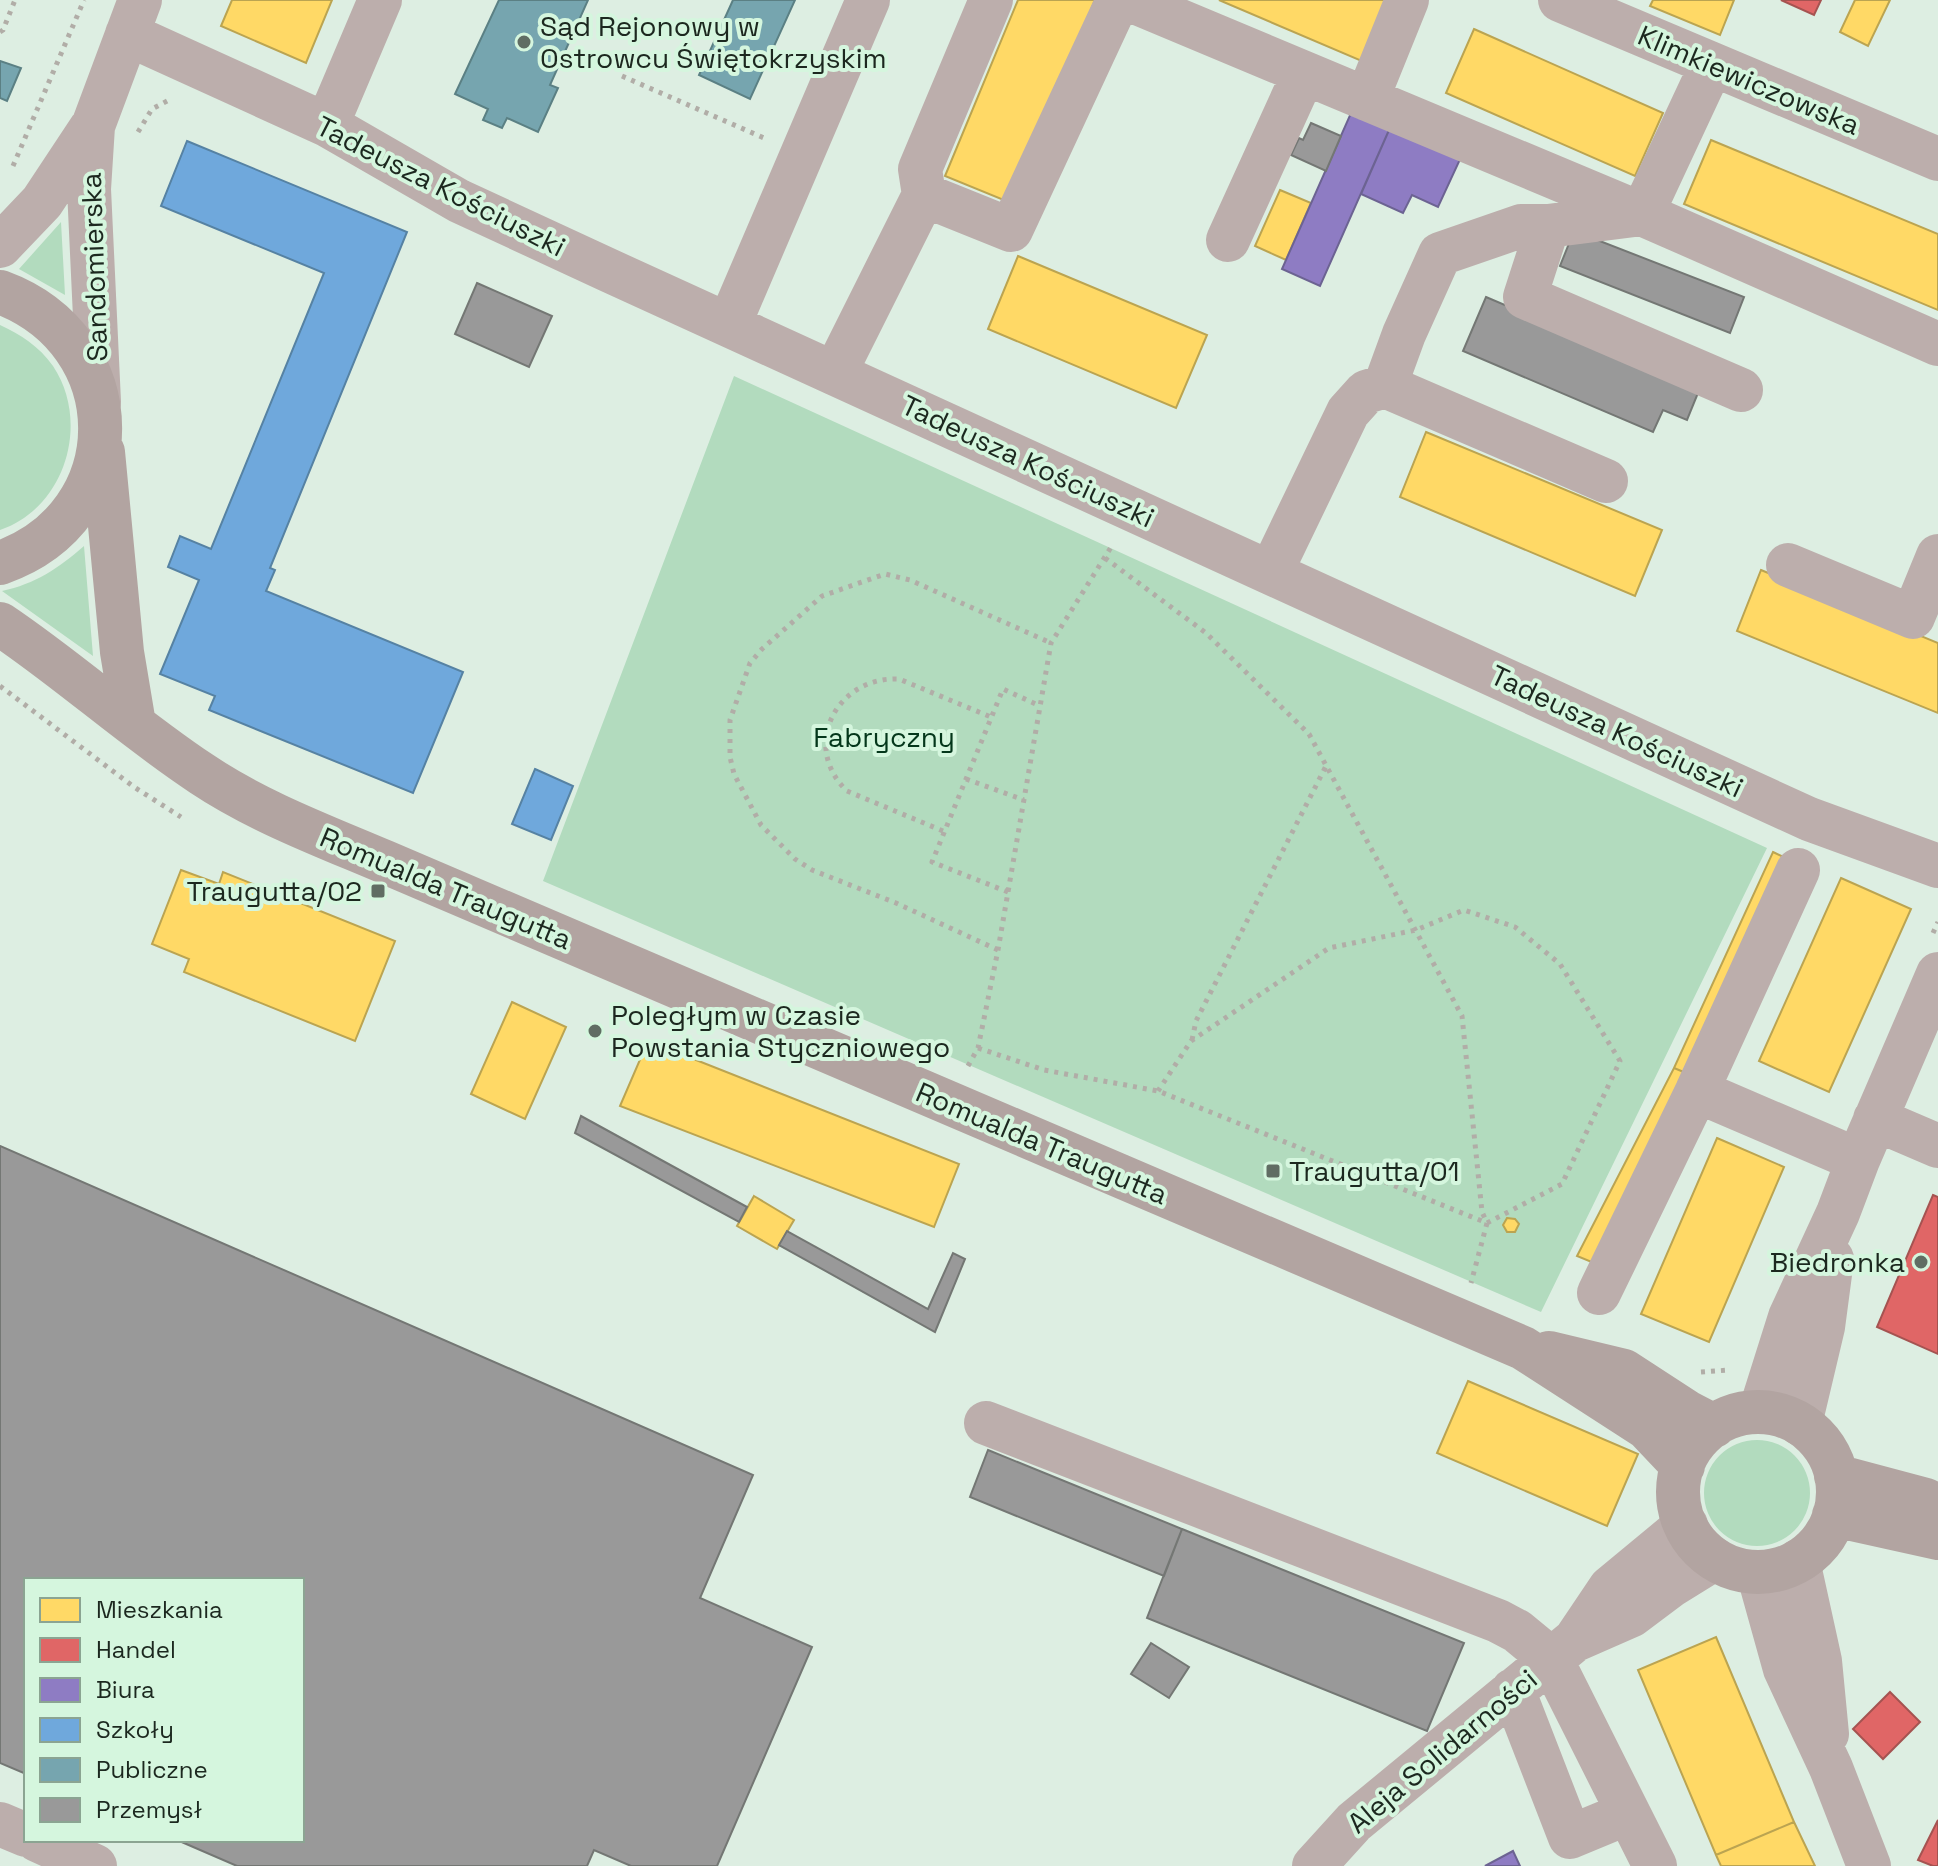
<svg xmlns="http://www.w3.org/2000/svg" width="1938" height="1866" font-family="'Space Grotesk',sans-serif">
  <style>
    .green { fill: #b2dbbe }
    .homes { fill: #ffd966; stroke: #bba451; stroke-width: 2 }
    .shops { fill: #e06666; stroke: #a55351; stroke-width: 2 }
    .offices { fill: #8e7cc3; stroke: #6c6392; stroke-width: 2 }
    .schools { fill: #6fa8dc; stroke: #5682a3; stroke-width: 2 }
    .public { fill: #76a5af; stroke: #5b8084; stroke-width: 2 }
    .industry { fill: #999; stroke: #747774; stroke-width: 2 }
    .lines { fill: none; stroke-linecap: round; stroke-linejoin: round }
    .path { stroke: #b1ada7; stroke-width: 5; stroke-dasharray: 4 6; stroke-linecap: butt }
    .minor { stroke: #bcaeac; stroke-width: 44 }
    .major { stroke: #b2a4a1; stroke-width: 44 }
    .poi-dot { fill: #606d63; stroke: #d5f6de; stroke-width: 3 }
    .labels { text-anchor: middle; stroke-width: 8; stroke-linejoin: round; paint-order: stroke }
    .poi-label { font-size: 28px; fill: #1c281f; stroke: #d5f6de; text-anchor: start }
    .street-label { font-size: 28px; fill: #1c281f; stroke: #d5f6de }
    .park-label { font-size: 28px; fill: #04371b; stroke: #d5f6de }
  </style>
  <rect width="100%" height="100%" fill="#ddeee2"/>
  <!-- green -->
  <path class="green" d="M61 222 65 295 19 269Z
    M0 325C21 335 39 346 53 366 91 423 65 508 0 530Z
    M734 376 1767 848 1541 1312 543 881Z
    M84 546 93 656 2 591C35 584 59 568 84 546Z
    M1704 1493a53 53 0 1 1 106 0a53 53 0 1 1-106 0Z"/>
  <!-- homes -->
  <path class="homes" d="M232 0H332L306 63 221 26Z
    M1018 0H1095L1011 203 945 176Z
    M1219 0H1392L1371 65Z
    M1653 0H1734L1720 35 1650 6Z
    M1855 0H1890L1868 46 1840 32Z
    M1474 29 1663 113 1635 176 1446 93Z
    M1711 140 1938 234V310L1684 204Z
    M1280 190 1311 203 1286 260 1255 246Z
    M1018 256 1207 335 1176 408 988 329Z
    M1426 432 1662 530 1635 596 1400 497Z
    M1761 570 1938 643V713L1737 631Z
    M1773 852 1790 860 1691 1075 1674 1068Z
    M181 870 219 884 223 872 395 941 355 1041 184 972 189 959 152 944Z
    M1841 878 1911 909 1829 1092 1759 1061Z
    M512 1002 566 1027 525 1119 471 1094Z
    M648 1041 959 1164 934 1227 620 1106Z
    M1674 1068 1691 1075 1594 1263 1577 1256Z
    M1717 1138 1784 1167 1709 1342 1641 1314Z
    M754 1196 794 1220 777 1249 737 1226Z
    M1507 1218 1515 1219 1519 1224 1515 1232H1507L1503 1225Z
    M1468 1381 1638 1454 1607 1526 1437 1453Z
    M1716 1637 1794 1822 1716 1855 1638 1670Z
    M1794 1822 1815 1866H1721L1716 1855Z"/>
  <!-- shops -->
  <path class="shops" d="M1781 0H1821L1814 15Z
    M1933 1195 1938 1197V1354L1877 1327Z
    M1890 1692 1920 1722 1883 1759 1853 1729Z
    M1938 1820V1866H1933L1918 1860Z"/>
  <!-- offices -->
  <path class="offices" d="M1355 104 1393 121 1320 286 1282 269Z
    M1393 121 1462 155 1438 207 1412 195 1403 213 1361 194Z
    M1513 1851 1520 1866H1485Z"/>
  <!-- schools -->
  <path class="schools" d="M187 141 407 232 270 568 275 570 266 591 463 672 413 793 209 710 215 696 160 674 199 580 168 567 180 536 211 549 324 273 161 206Z
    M535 769 573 786 551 840 512 824Z"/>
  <!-- public -->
  <path class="public" d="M499 0H588L550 85 558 88 538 132 507 118 502 128 483 120 488 109 455 94Z
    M733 0H795L750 99 699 75Z
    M0 61 21 68 7 101 0 98Z"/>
  <!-- industry -->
  <path class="industry" d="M1311 123 1341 136 1326 171 1291 155 1299 138 1303 140Z
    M1574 231 1744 297 1730 333 1560 266Z
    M477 283 552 316 529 367 455 334Z
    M1486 297 1700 388 1687 420 1663 410 1653 432 1463 351Z
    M581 1116 747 1207 739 1222 575 1133Z
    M0 1146 753 1475 700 1598 812 1647 717 1866H631L594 1850 587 1866H237L177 1840H302V1580H26V1774L0 1763Z
    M787 1231 928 1309 953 1253 965 1259 935 1332 779 1245Z
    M988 1450 1182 1529 1164 1576 970 1497Z
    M1182 1529 1464 1643 1427 1731 1147 1618Z
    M1151 1643 1189 1667 1169 1698 1131 1674Z"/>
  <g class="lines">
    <!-- path -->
    <path class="path" d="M0 32 3 30 15 0
      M622 76 764 138
      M138 132 152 109 169 100
      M13 166 84 0
      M1105 558 1206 633 1309 734 1462 1016 1482 1212 1487 1223 1562 1184 1620 1061 1560 964 1515 927 1464 910 1416 930 1329 948 1191 1041 1158 1091
      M0 686 134 787 181 817
      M966 779 1024 800
      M943 831 847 791C800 746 837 676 899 679L991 717
      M1008 892 932 862 1003 689 1040 706
      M1933 933 1938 922
      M998 950 896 903 812 870 795 859 761 825 734 774 730 757V720L750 663 762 649 822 596 885 574 910 580 1051 643
      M1192 1040 1196 1021 1326 766
      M978 1048 1044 1070 1158 1091 1487 1223 1471 1283
      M968 1066 978 1048 998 950 1051 643 1113 544
      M1701 1372 1730 1370"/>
    <!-- minor -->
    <path class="minor" d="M1130 0 1642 214 1712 64
      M1560 0 1938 159
      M127 34 327 125 459 201 608 270 1809 819 1938 866
      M1367 99 1407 0
      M327 125 380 0
      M924 195 920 169 991 0
      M1228 240 1304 73
      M0 246 42 202 91 128
      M729 325 868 0
      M835 373 924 195 1011 230 1118 0
      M1385 386 1404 334 1440 254 1521 226H1548
      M1741 390 1525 297 1548 226 1642 214 1938 344
      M99 402 89 189 93 126 140 0
      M1788 565 1913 617 1938 556
      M1271 572 1348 412 1366 392 1385 386 1606 481
      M1798 870 1697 1091 1858 1160
      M1875 1119 1938 1146
      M1599 1293 1697 1091
      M1760 1412 1790 1317 1838 1213 1858 1160 1938 974
      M986 1423 1498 1621 1517 1631 1551 1659 1655 1866
      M1800 1424 1823 1327 1832 1259
      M1798 1561 1820 1661 1827 1734
      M1758 1572 1785 1669 1831 1768 1869 1866
      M1575 1640 1610 1588 1686 1525
      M1513 1690 1570 1837 1628 1813
      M0 1824 26 1835
      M37 1840 95 1866
      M1314 1866 1354 1822 1575 1640 1632 1615 1672 1585 1714 1559"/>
    <!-- major -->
    <path class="major" d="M0 292C133 341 134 516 0 563
      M103 452 122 652 134 724
      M0 624C70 671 132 728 202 774 259 812 324 836 385 862L1523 1348 1647 1428 1683 1466
      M1549 1353 1624 1371 1687 1412 1714 1426
      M1678 1492a80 80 0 1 1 160 0a80 80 0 1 1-160 0Z
      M1836 1476 1926 1500 1938 1508
      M1834 1515 1938 1538"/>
  </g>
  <!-- markers -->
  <g class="poi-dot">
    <circle cx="524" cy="42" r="8"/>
    <rect x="370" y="883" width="16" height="16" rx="4"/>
    <circle cx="595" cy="1031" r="8"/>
    <rect x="1265" y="1163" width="16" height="16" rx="4"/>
    <circle cx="1921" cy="1262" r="8"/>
  </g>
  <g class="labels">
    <!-- poi labels -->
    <g class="poi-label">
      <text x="540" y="36">Sąd Rejonowy w<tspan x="540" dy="32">Ostrowcu Świętokrzyskim</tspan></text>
      <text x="362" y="901" text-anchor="end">Traugutta/02</text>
      <text x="611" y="1025">Poległym w Czasie<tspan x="611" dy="32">Powstania Styczniowego</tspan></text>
      <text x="1289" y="1181">Traugutta/01</text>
      <text x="1905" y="1272" text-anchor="end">Biedronka</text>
    </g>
    <!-- street labels -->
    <g class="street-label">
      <text transform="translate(1749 80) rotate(23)" y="10">Klimkiewiczowska</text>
      <text transform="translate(441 186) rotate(27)" y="10">Tadeusza Kościuszki</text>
      <text transform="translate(94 267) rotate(-92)" y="10">Sandomierska</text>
      <text transform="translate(1028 461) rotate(25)" y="10">Tadeusza Kościuszki</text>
      <text transform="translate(1617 731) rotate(25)" y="10">Tadeusza Kościuszki</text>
      <text transform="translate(446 888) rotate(23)" y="10">Romualda Traugutta</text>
      <text transform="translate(1042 1143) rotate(23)" y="10">Romualda Traugutta</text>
      <text transform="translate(1442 1751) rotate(-40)" y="10">Aleja Solidarności</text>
    </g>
    <!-- park labels -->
    <g class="park-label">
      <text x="884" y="747">Fabryczny</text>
    </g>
  </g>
  <!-- legend -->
  <rect x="24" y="1578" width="280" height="264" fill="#d5f6de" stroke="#8ba492" stroke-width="2"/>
  <rect x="40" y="1598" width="40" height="24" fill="#ffd966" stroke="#8ba492" stroke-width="2"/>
  <text x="96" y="1618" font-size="24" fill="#1c281f">Mieszkania</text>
  <rect x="40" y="1638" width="40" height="24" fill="#e06666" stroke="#8ba492" stroke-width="2"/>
  <text x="96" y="1658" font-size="24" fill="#1c281f">Handel</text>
  <rect x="40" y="1678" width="40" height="24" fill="#8e7cc3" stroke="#8ba492" stroke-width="2"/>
  <text x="96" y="1698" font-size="24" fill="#1c281f">Biura</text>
  <rect x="40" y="1718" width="40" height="24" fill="#6fa8dc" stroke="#8ba492" stroke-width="2"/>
  <text x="96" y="1738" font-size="24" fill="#1c281f">Szkoły</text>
  <rect x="40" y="1758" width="40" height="24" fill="#76a5af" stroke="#8ba492" stroke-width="2"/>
  <text x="96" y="1778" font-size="24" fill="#1c281f">Publiczne</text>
  <rect x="40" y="1798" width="40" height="24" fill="#999999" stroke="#8ba492" stroke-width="2"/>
  <text x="96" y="1818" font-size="24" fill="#1c281f">Przemysł</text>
</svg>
